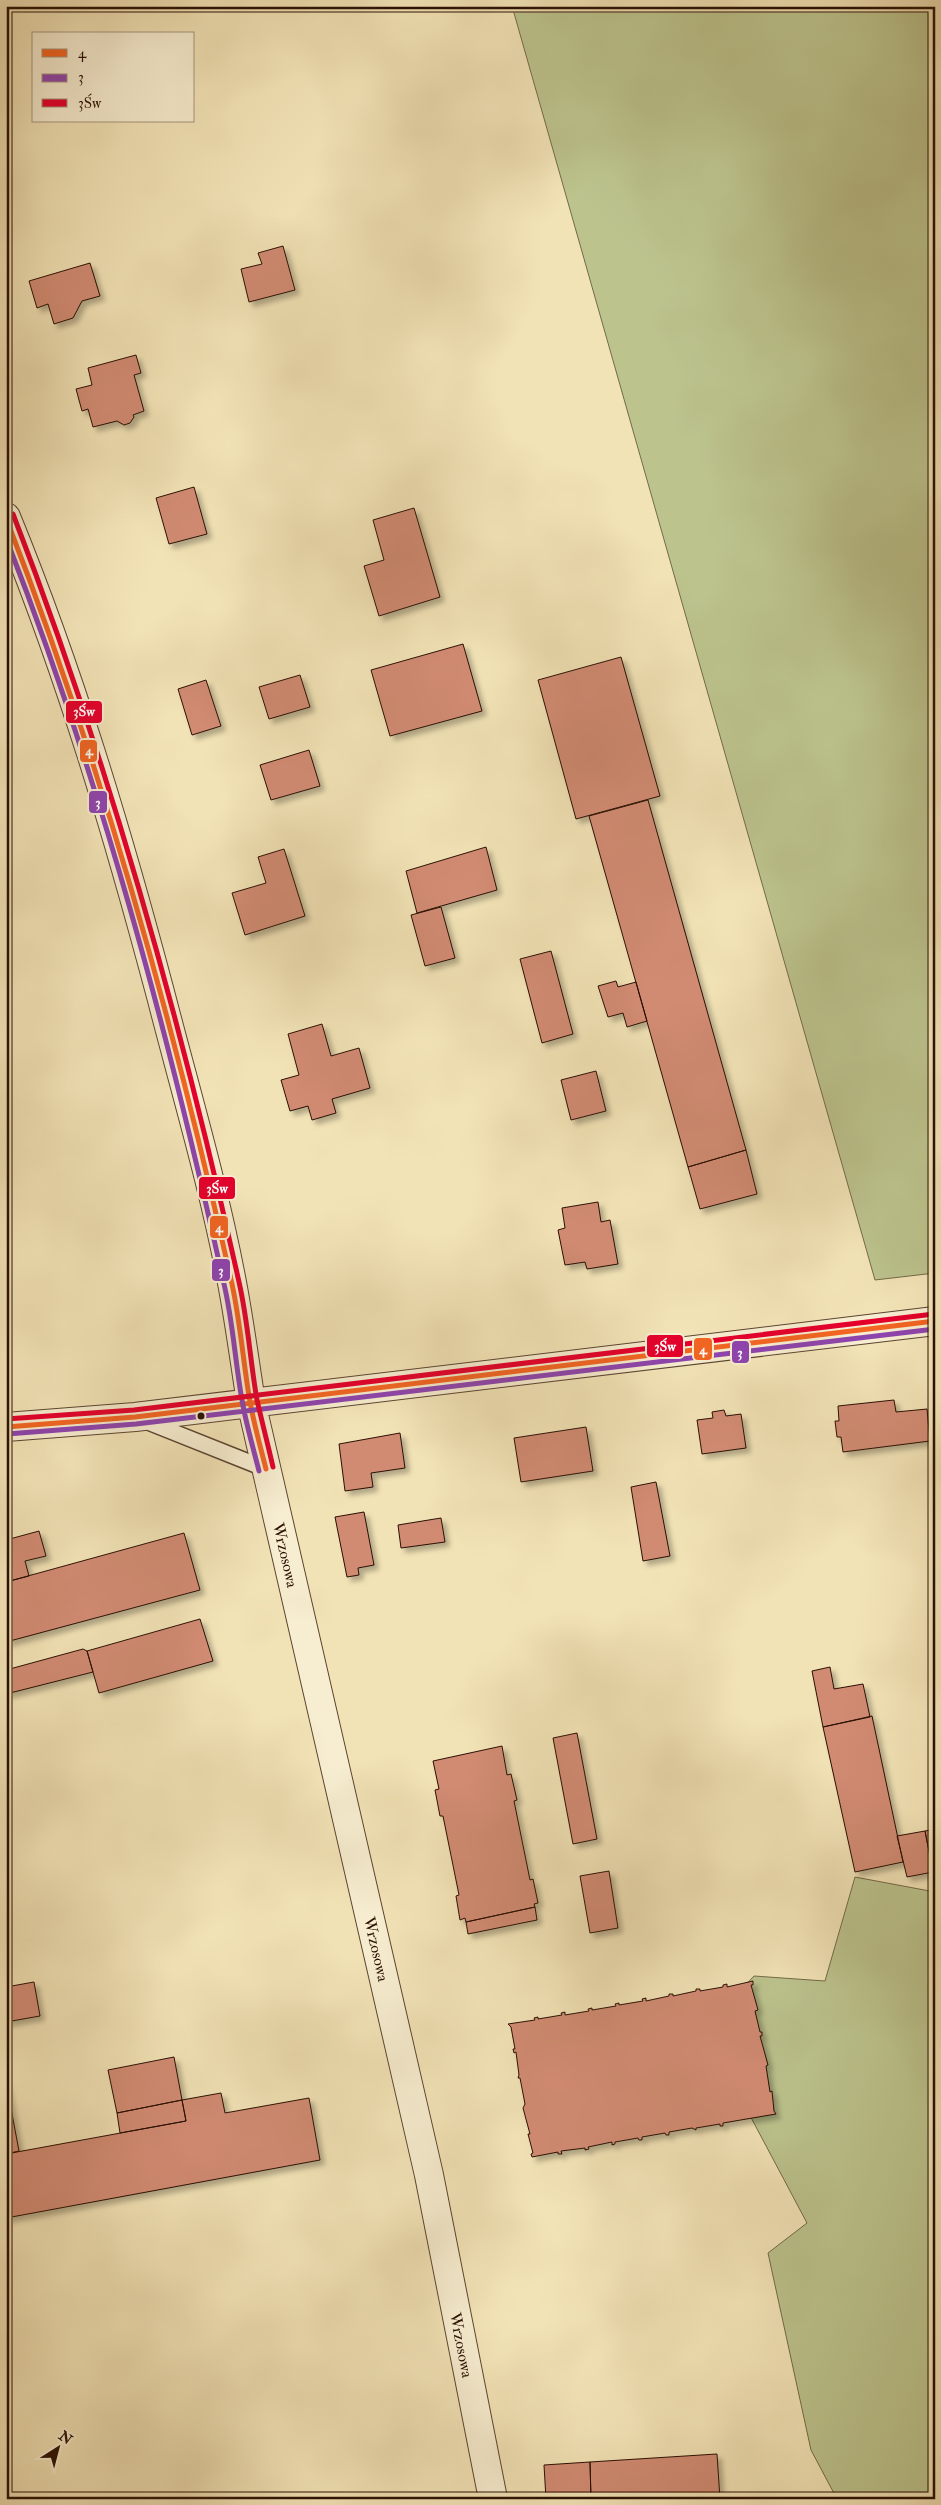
<svg xmlns="http://www.w3.org/2000/svg" width="941" height="2505" font-family="'IM FELL Double Pica',serif">
  <style>
    .green { fill: #bcc38d; stroke: #736a48 }
    .building { fill: #d18b73; stroke: #2a1003; filter: url(#shadow) }
    .lines { fill: none; stroke-linecap: round; stroke-linejoin: round }
    .service-casing { stroke: #5c4530; stroke-width: 18 }
    .minor-casing { stroke: #5c4530; stroke-width: 30 }
    .service { stroke: #f7edd0; stroke-width: 15 }
    .minor { stroke: #f7edd0; stroke-width: 28 }
    .bus-1-casing { stroke: #f7edd0; stroke-width: 9 }
    .bus-2-casing { stroke: #f7edd0; stroke-width: 9 }
    .bus-3-casing { stroke: #f7edd0; stroke-width: 9 }
    .bus-1 { stroke: #f26522; stroke-width: 5 }
    .bus-2 { stroke: #8e44ad; stroke-width: 5 }
    .bus-3 { stroke: #e4002b; stroke-width: 5 }
    .bus-dot { fill: #2a1003; stroke: #f7edd0; stroke-width: 2 }
    .labels { text-anchor: middle; stroke-width: 4.5; stroke-linejoin: round; paint-order: stroke }
    .street-label { font-size: 16px; fill: #2a1003; stroke: #f7edd0 }
    .line-badge { stroke: #f7edd0; stroke-width: 2 }
    .badge-label { font-size: 14px; text-anchor: middle; font-weight: bold; fill: #fff }
  </style>
  <defs>
    <filter id="shadow"><feDropShadow dx="4.5" dy="4.5" stdDeviation="2.5" flood-color="#0004"/></filter>
  </defs>
  <rect width="100%" height="100%" fill="#f2e3b6"/>
  <filter id="stains"><feTurbulence type="fractalNoise" baseFrequency=".004" numOctaves="4"/><feColorMatrix values="0 0 0 0 .2 0 0 0 0 .09 0 0 0 0 .02 0 0 0 .5 -.17"/></filter>
  <radialGradient id="worn" r=".72"><stop offset=".6" stop-color="#630" stop-opacity="0"/><stop offset="1" stop-color="#630" stop-opacity=".3"/></radialGradient>
  <!-- green -->
  <path class="green" d="M512 6H935V1273L875 1280Z
    M855 1877 935 1892V2499H837L811 2450 768 2253 807 2223 704 2029 754 1976 825 1981Z"/>
  <!-- building -->
  <path class="building" d="M283 246 295 290 249 302 241 269 262 264 258 253Z
    M90 263 100 296 82 301 73 318 54 324 48 304 37 308 29 281Z
    M136 355 141 373 134 375 144 411 133 415 134 417 130 423 124 425 117 421 93 427 88 409 82 411 76 389 92 385 88 368Z
    M194 487 207 534 169 544 156 498Z
    M414 508 440 597 379 616 364 566 384 560 373 520Z
    M463 644 482 711 390 736 371 670Z
    M621 657 660 796 576 819 538 680Z
    M300 675 310 707 269 719 259 687Z
    M206 680 221 726 192 735 178 689Z
    M309 750 320 786 271 800 260 765Z
    M648 800 746 1150 688 1167 589 816Z
    M486 847 497 890 417 913 406 871Z
    M284 849 305 916 245 935 232 893 266 883 258 857Z
    M441 907 455 958 425 966 411 915Z
    M551 951 573 1034 542 1043 520 959Z
    M616 981 618 987 636 982 647 1021 627 1027 623 1013 608 1017 598 986Z
    M322 1024 331 1056 359 1048 370 1088 332 1099 336 1113 312 1120 308 1106 290 1111 281 1080 299 1075 288 1034Z
    M596 1071 606 1111 571 1120 561 1080Z
    M746 1150 757 1194 700 1209 688 1167Z
    M598 1202 601 1222 610 1220 618 1264 587 1269 585 1262 565 1265 558 1230 565 1228 562 1208Z
    M894 1400 896 1412 927 1409 930 1441 843 1452 841 1437H837L835 1421H839L838 1406Z
    M724 1410 726 1416 741 1414 746 1448 702 1454 697 1420 713 1418 712 1412Z
    M586 1427 593 1471 521 1482 514 1438Z
    M400 1433 405 1468 371 1473 373 1487 345 1491 339 1444Z
    M656 1482 670 1556 643 1561 631 1487Z
    M364 1512 374 1565 358 1568 359 1575 347 1577 335 1517Z
    M441 1518 445 1542 401 1548 398 1525Z
    M39 1531 46 1556 25 1561 29 1576 6 1582V1540Z
    M184 1533 200 1590 6 1642V1582Z
    M200 1619 213 1661 99 1693 87 1651Z
    M83 1649 87 1651 93 1672 6 1694V1670Z
    M830 1667 834 1689 863 1684 870 1717 823 1727 812 1671Z
    M872 1716 903 1862 855 1872 823 1727Z
    M577 1733 597 1839 573 1844 553 1738Z
    M502 1746 507 1775 511 1774 517 1800 514 1801 530 1880 533 1879 538 1903 534 1904 535 1907 466 1922 465 1918 460 1920 456 1896 459 1895 443 1816H440L435 1790 439 1789 433 1761Z
    M935 1829V1871L933 1872 925 1831Z
    M925 1831 933 1872 907 1877 897 1836Z
    M609 1871 618 1928 590 1933 580 1876Z
    M535 1907 537 1920 468 1934 466 1922Z
    M753 1981V1985H751L758 2010 755 2011 760 2032H762V2036H760L768 2065 766 2066 770 2092 772 2091 774 2111 776 2114 723 2123V2126H720V2124L696 2128V2130L692 2128 669 2132V2135H666L665 2133 642 2137V2140H639L638 2138 615 2142V2144L612 2145V2142L588 2147 589 2149 585 2150V2148L561 2151 562 2154H558V2152L532 2157 531 2154 533 2153 528 2134H530L523 2108 525 2104 520 2078H518L519 2075 516 2052 514 2053 513 2049H515L511 2027 508 2024 535 2020 534 2018 538 2017V2019L562 2015 561 2013 565 2012V2015L589 2011 588 2009 592 2008V2010L616 2006 615 2004 619 2003V2005L643 2001 642 1999 646 1998V2001L669 1996V1994H673V1996L696 1991V1989H700V1991L723 1987V1985L727 1984V1987Z
    M34 1982 40 2016 6 2022V1987Z
    M174 2057 182 2100 117 2113 108 2070Z
    M6 2082 19 2151 6 2154Z
    M221 2093 225 2113 309 2098 320 2160 6 2218V2154L186 2121 182 2100Z
    M182 2100 186 2121 120 2133 117 2113Z
    M717 2454 720 2499H591L590 2462Z
    M590 2462 591 2499H546L544 2465Z"/>
  <g class="lines">
    <!-- service casing -->
    <g class="service-casing">
      <path id="service" d="M143 1420 266 1469"/>
    </g>
    <!-- minor casing -->
    <g class="minor-casing">
      <path id="minor" d="M6 517C70 673 118 834 161 996 186 1093 215 1190 233 1288 240 1326 245 1364 251 1402L429 2175 493 2499
        M6 1427 135 1417 935 1321"/>
    </g>
    <!-- service -->
    <use href="#service" class="service"/>
    <!-- minor -->
    <use href="#minor" class="minor"/>
    <!-- bus-1 casing -->
    <g class="bus-1-casing">
      <path id="bus-1" d="M6 518C103 767 174 1023 232 1284 240 1321 243 1359 249 1396 253 1421 260 1445 266 1469
        M6 1427 135 1417 935 1321"/>
    </g>
    <!-- bus-2 casing -->
    <g class="bus-2-casing">
      <path id="bus-2" d="M6 538C101 781 168 1031 224 1284 233 1322 235 1361 242 1400 246 1424 253 1447 259 1471
        M7 1434 136 1424 935 1329"/>
    </g>
    <!-- bus-3 casing -->
    <g class="bus-3-casing">
      <path id="bus-3" d="M13 514C110 765 181 1020 239 1282 248 1321 250 1360 257 1400 262 1422 268 1445 273 1467
        M6 1419 134 1410 934 1314"/>
    </g>
    <!-- bus-1 -->
    <use href="#bus-1" class="bus-1"/>
    <!-- bus-2 -->
    <use href="#bus-2" class="bus-2"/>
    <!-- bus-3 -->
    <use href="#bus-3" class="bus-3"/>
  </g>
  <!-- markers -->
  <circle class="bus-dot" cx="201" cy="1416" r="4.5"/>
  <g class="labels">
    <!-- street labels -->
    <g class="street-label">
      <text transform="translate(286 1555) rotate(77)" y="6">Wrzosowa</text>
      <text transform="translate(377 1949) rotate(77)" y="6">Wrzosowa</text>
      <text transform="translate(462 2345) rotate(79)" y="6">Wrzosowa</text>
    </g>
  </g>
  <g class="line-badge">
    <rect x="65" y="700" width="38" height="24" rx="5" fill="#e4002b"/>
    <rect x="79" y="739" width="19" height="24" rx="5" fill="#f26522"/>
    <rect x="88" y="790" width="20" height="24" rx="5" fill="#8e44ad"/>
    <rect x="198" y="1176" width="38" height="24" rx="5" fill="#e4002b"/>
    <rect x="209" y="1215" width="20" height="24" rx="5" fill="#f26522"/>
    <rect x="211" y="1258" width="20" height="24" rx="5" fill="#8e44ad"/>
    <rect x="646" y="1334" width="38" height="24" rx="5" fill="#e4002b"/>
    <rect x="693" y="1337" width="20" height="24" rx="5" fill="#f26522"/>
    <rect x="731" y="1340" width="19" height="24" rx="5" fill="#8e44ad"/>
  </g>
  <g class="badge-label">
    <text x="84" y="716">3Św</text>
    <text x="89" y="755">4</text>
    <text x="98" y="807">3</text>
    <text x="217" y="1193">3Św</text>
    <text x="219" y="1232">4</text>
    <text x="221" y="1275">3</text>
    <text x="665" y="1351">3Św</text>
    <text x="703" y="1354">4</text>
    <text x="740" y="1357">3</text>
  </g>
  <!-- margin -->
  <rect width="941" height="2505" fill="none" stroke="#f2e3b6" stroke-width="25"/>
  <rect x="8" y="8" width="926" height="2490" fill="none" stroke="#2a1003" stroke-width="2.5"/>
  <rect x="12" y="12" width="916" height="2480" fill="none" stroke="#2a1003"/>
  <!-- legend -->
  <rect x="32" y="32" width="162" height="90" fill="#f7edd0" stroke="#a5957e"/>
  <rect x="42" y="49" width="25" height="8" fill="#f26522" stroke="#a5957e"/>
  <text x="78" y="58" font-size="15" fill="#2a1003">4</text>
  <rect x="42" y="74" width="25" height="8" fill="#8e44ad" stroke="#a5957e"/>
  <text x="78" y="82" font-size="15" fill="#2a1003">3</text>
  <rect x="42" y="99" width="25" height="8" fill="#e4002b" stroke="#a5957e"/>
  <text x="78" y="108" font-size="15" fill="#2a1003">3Św</text>
  <!-- north arrow -->
  <g transform="translate(58 2448) rotate(36)" stroke="#f7edd0" stroke-width="4" paint-order="stroke">
  <path d="M0-4L9 19L0 12L-9 19Z" fill="#2a1003"/>
  <text y="-8" font-size="14" font-weight="bold" text-anchor="middle" fill="#2a1003">N</text>
  </g>
  <rect width="100%" height="100%" filter="url(#stains)"/>
  <rect width="100%" height="100%" fill="url(#worn)"/>
</svg>
